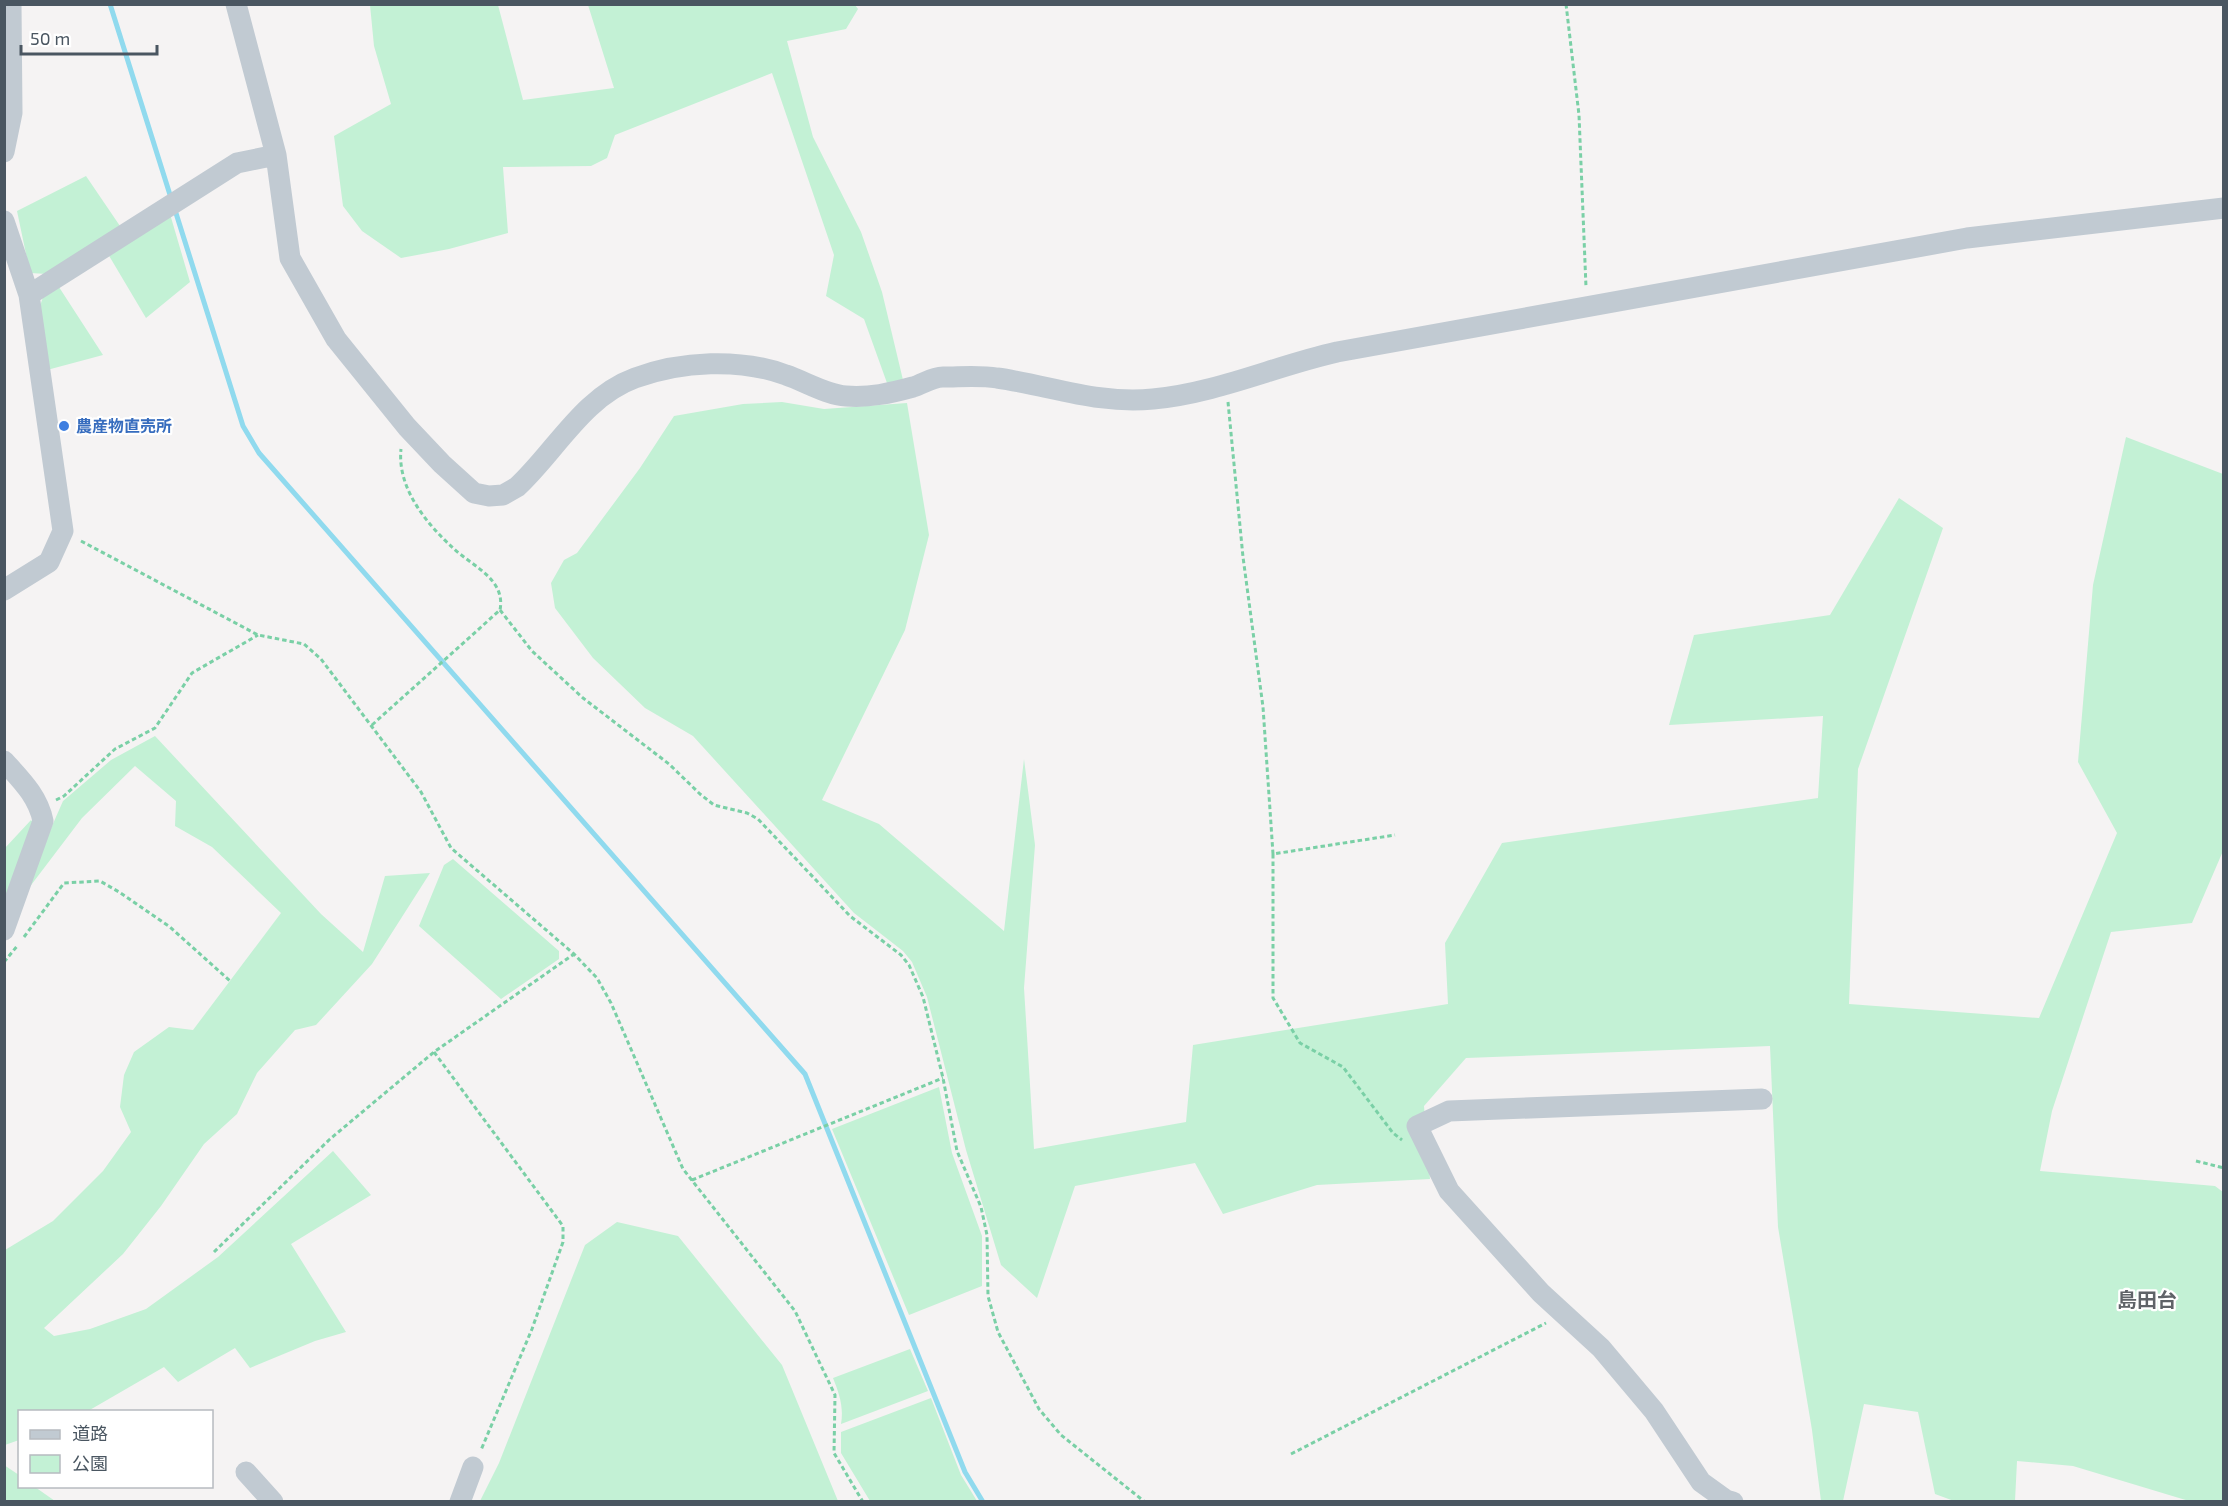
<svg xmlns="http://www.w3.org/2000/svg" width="2228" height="1506" font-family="'Exo 2','Noto Sans JP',sans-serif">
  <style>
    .green { fill: #c3f1d5 }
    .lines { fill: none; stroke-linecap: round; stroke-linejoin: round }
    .stream { stroke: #90daee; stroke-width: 5 }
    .path { stroke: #7ad0a6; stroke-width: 3; stroke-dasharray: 4.5 3; stroke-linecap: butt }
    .minor { stroke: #c1cad2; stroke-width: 21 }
    .shop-dot { fill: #3f7fe0; stroke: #fff; stroke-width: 2 }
    .labels { text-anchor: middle; stroke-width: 4.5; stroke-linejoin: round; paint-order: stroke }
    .shop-label { font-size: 16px; font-weight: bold; fill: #366cbe; stroke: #fff; text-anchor: start }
    .quarter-label { font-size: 20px; font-weight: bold; fill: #5f6368; stroke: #fff }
  </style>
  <rect width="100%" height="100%" fill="#f5f3f3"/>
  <!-- green -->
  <path class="green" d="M370 5H498L523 100 614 88 588 5H855L858 9 846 29 787 41 813 137 861 232 882 292 903 380 887 383 864 319 826 296 834 255 772 73 615 135 607 158 591 166 503 167 508 233 449 249 401 258 362 231 343 206 334 136 391 104 374 46Z
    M86 176 120 226 47 274 30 273 17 211Z
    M170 214 190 282 146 318 108 254Z
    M57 284 103 355 47 370 40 306 44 294Z
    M782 402 824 409 907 403 929 535 905 630 822 800 879 824 1004 931 1024 759 1035 845 1024 988 1034 1149 1186 1122 1193 1045 1448 1004 1445 943 1502 843 1818 798 1823 716 1669 725 1694 635 1830 615 1899 498 1943 528 1858 769 1849 1004 2039 1018 2117 833 2078 762 2093 585 2126 437 2223 474V851L2192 923 2111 932 2052 1111 2040 1171 2215 1186 2223 1192V1501H2189L2073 1466 2017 1461 2015 1501H1954L1935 1494 1918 1412 1864 1404 1843 1501H1821L1812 1430 1778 1227 1770 1046 1466 1058 1424 1106 1430 1179 1317 1185 1223 1214 1195 1163 1075 1186 1037 1298 1001 1265 966 1150 927 997 912 962 903 951 854 913 693 736 645 708 593 658 555 608 551 583 564 560 577 553 640 468 674 416 743 404Z
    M155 736 321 914 363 952 385 876 430 873 372 964 316 1025 295 1030 257 1073 237 1114 204 1144 161 1206 123 1254 44 1328 54 1336 90 1329 146 1309 218 1257 333 1151 371 1195 291 1244 346 1332 315 1341 250 1368 235 1348 178 1382 164 1367 88 1411 20 1412 19 1440 5 1445V1250L53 1221 103 1171 131 1132 120 1107 124 1075 134 1052 169 1027 193 1030 281 913 212 847 175 826 176 801 135 766 82 818 19 901 63 801 111 760Z
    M31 820 35 825 5 911V848Z
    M453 859 559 951V959L501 999 419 926 444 865Z
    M939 1087 952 1153 982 1236V1286L909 1315 832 1129Z
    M617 1222 678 1236 782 1365 838 1501H480L499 1463 585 1245Z
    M910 1349 928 1391 841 1424C844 1407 839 1393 833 1378Z
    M931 1398 961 1475 977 1501H870L841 1453V1432Z
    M4 1465 19 1475 20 1486 35 1487 55 1501H5Z"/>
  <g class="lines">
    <!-- stream -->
    <path class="stream" d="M110 4 171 198
      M175 210 243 426 259 453 805 1074 965 1472 983 1502"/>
    <!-- path -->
    <path class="path" d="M1566 4 1579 115 1586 287
      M1228 402 1243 557 1263 707 1273 854 1395 835
      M81 541 258 635 304 644 321 659 421 792 451 848 574 954 597 978 611 1003 683 1169 795 1311 835 1395 834 1453 863 1502
      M500 610 532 651 583 698 669 764 700 794 714 805 747 813 758 819 850 916 901 955 909 965 923 997 943 1078 957 1151 981 1207 987 1235 988 1296 998 1332 1039 1409 1061 1435 1145 1502
      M372 725 500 610C506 579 472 566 453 548 426 523 397 488 401 449
      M56 800 64 796 115 749 155 728 192 673 258 635
      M1273 854V998L1300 1043 1343 1067 1393 1133 1402 1140
      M24 937 64 883 100 881 119 892 170 927 230 981
      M4 962 18 945
      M434 1052 563 1226V1242L532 1329 481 1450
      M2196 1161 2224 1168
      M692 1180 943 1078
      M214 1252 330 1139 434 1052 574 954
      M1291 1454 1546 1323"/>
    <!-- minor -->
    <path class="minor" d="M236 4 276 155 290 258 336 339 407 427 442 464 474 493 489 496 503 495 517 487C555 452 583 397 635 378 681 361 740 358 786 375 804 381 827 395 846 396 869 398 891 393 913 387 923 384 932 377 943 377 960 377 979 375 997 378 1048 385 1100 405 1153 399 1217 393 1275 366 1337 352L1967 238 2224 208
      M4 152 12 113 11 4
      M4 221 29 295 63 531 49 562 4 590
      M29 295 237 163 276 155
      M4 761C21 780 38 796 43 821L4 930
      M246 1472 273 1502
      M460 1502 473 1467
      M1733 1502 1726 1500 1701 1482 1654 1411 1601 1348 1541 1293 1449 1191 1417 1126 1449 1111 1762 1099"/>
  </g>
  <!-- markers -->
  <circle class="shop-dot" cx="64" cy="426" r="6"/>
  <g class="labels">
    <!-- shop labels -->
    <g class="shop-label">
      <text x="76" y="432">農産物直売所</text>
    </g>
    <!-- quarter labels -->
    <g class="quarter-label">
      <text x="2147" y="1307">島田台</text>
    </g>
  </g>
  <!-- border -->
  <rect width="2228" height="1506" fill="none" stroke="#4a5661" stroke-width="12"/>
  <!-- legend -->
  <rect x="18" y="1410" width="195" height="78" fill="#ffffff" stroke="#b7bbc0" stroke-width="1.5"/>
  <rect x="30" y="1430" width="30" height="9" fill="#c1cad2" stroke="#b7bbc0" stroke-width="1.5"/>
  <text x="72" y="1440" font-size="18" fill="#4a5661">道路</text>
  <rect x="30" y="1455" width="30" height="18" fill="#c3f1d5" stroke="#b7bbc0" stroke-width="1.5"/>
  <text x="72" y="1470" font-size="18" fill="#4a5661">公園</text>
  <!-- scale -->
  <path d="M21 45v9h136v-9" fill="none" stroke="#4a5661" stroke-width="3"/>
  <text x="30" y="45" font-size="18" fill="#4a5661" stroke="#ffffff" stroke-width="4.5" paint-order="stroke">50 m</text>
</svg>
